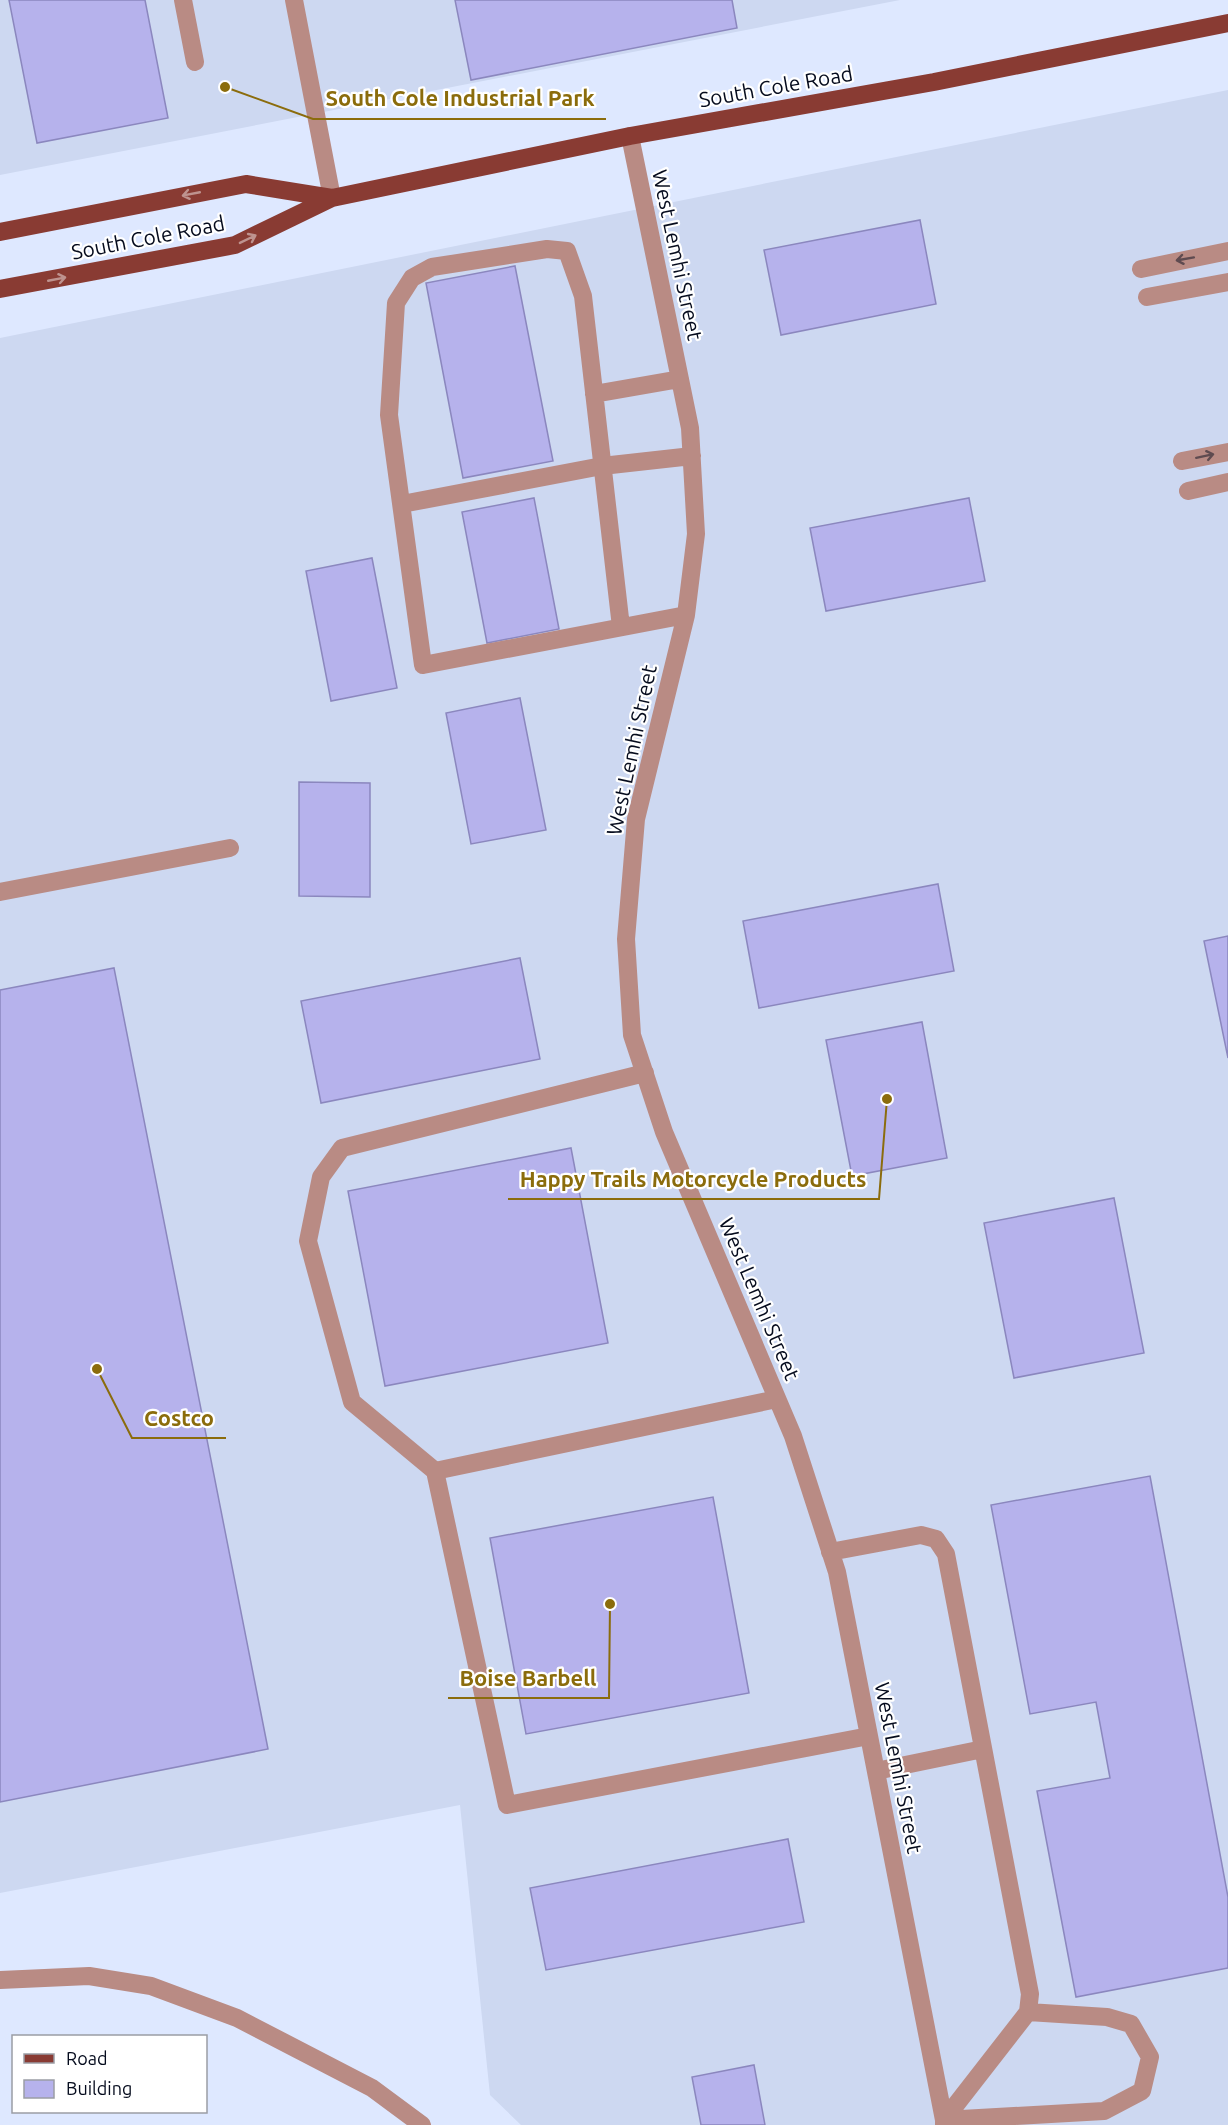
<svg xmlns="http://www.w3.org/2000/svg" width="1228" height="2125" font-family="Ubuntu,sans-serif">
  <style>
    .built { fill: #cdd8f1 }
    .building { fill: #b6b2ec; stroke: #8b87be; stroke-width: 1.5 }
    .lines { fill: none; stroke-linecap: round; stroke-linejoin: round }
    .minor { stroke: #b98b84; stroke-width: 18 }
    .major { stroke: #893b33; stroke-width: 18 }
    .oneway { stroke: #be938f }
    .oneway2 { stroke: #5f4b50 }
    .labels { text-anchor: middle; stroke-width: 4.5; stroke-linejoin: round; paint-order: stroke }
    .street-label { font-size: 21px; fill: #050b1d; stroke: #fff }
    .leader { fill: none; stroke: #8b6c0c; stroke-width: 2 }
    .callout-dot { fill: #8b6c0c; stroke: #fff; stroke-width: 2 }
    .callout-label { font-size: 22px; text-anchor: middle; font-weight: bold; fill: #8b6c0c; stroke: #fff; stroke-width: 4.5; stroke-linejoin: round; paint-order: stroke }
  </style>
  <rect width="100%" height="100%" fill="#dee8ff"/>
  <!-- built -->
  <path class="built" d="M0 0H900L0 175Z
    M1228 90V2125H521L490 2095 460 1805 0 1893V338Z"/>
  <!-- building -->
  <path class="building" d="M9 0H145L168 118 37 143Z
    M455 0H732L737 28 471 80Z
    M920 220 936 304 781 335 764 250Z
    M515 266 553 461 463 478 426 283Z
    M534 498 559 629 487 643 462 512Z
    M969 498 985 581 826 611 810 528Z
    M372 558 397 688 331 701 306 571Z
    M520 698 546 830 471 844 446 713Z
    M299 782 370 783V897L299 896Z
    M938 884 954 971 759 1008 743 921Z
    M1228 936V1058L1204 941Z
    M520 958 540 1059 321 1103 301 1001Z
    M114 968 268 1749 0 1802V990Z
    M922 1022 947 1158 852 1176 826 1040Z
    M571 1148 608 1343 385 1386 348 1191Z
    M1114 1198 1144 1353 1014 1378 984 1223Z
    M1150 1476 1228 1897V1968L1076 1997 1037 1791 1110 1778 1096 1702 1030 1714 991 1505Z
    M713 1497 749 1693 526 1734 490 1538Z
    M788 1839 804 1922 546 1970 530 1888Z
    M754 2065 765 2125H701L692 2077Z"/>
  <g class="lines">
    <!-- minor -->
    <path class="minor" d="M183 0 195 62
      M294 0 332 198
      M630 136 690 428 696 534 686 615 636 819 626 939 632 1035 664 1132 793 1436 837 1572 944 2120V2125
      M1141 269 1228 251
      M1147 297 1228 282
      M594 394 680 379
      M1182 461 1228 452
      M1188 491 1228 482
      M402 504 602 466 692 456
      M621 627 583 296 567 251 547 249 432 267 412 278 396 303 389 415 423 665 686 615
      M0 892 230 848
      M777 1399 435 1471 507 1805 869 1736
      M435 1471 352 1402 308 1241 321 1177 342 1148 645 1073
      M830 1552 921 1535 936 1539 946 1554 1030 1994 1028 2012 944 2120
      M876 1771 983 1749
      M0 1980 89 1976 151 1986 237 2018 372 2088 422 2125
      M944 2120 1104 2111 1142 2091 1150 2057 1131 2024 1107 2017 1028 2012"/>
    <!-- major -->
    <path class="major" d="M0 232 246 184 332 198
      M0 289 235 245 332 198 630 136 934 82 1228 23"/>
  </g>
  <!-- one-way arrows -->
  <defs><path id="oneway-shaft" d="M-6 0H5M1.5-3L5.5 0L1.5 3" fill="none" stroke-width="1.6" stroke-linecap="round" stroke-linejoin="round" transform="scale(1.5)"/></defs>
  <g class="oneway">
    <use href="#oneway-shaft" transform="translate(191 194) rotate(169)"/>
    <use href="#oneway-shaft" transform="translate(248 239) rotate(-26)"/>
    <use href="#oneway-shaft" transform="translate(57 279) rotate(-11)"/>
  </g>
  <g class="oneway2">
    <use href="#oneway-shaft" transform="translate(1185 259) rotate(170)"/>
    <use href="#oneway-shaft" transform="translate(1205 456) rotate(-12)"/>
  </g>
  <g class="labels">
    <!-- street labels -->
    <g class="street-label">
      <text transform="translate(776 87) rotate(-10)" y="7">South Cole Road</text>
      <text transform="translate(148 238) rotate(-11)" y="7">South Cole Road</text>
      <text transform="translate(677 255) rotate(78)" y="7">West Lemhi Street</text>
      <text transform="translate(632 750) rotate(-78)" y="7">West Lemhi Street</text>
      <text transform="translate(759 1299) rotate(67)" y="7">West Lemhi Street</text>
      <text transform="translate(898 1768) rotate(79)" y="7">West Lemhi Street</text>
    </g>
  </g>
  <!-- callouts -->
  <path class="leader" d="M225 87L313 119H606M887 1099L879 1199H508M97 1369L132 1438H226M610 1604L609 1698H448"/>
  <g class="callout-dot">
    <circle cx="225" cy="87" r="6"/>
    <circle cx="887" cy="1099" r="6"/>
    <circle cx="97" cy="1369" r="6"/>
    <circle cx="610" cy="1604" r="6"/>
  </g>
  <g class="callout-label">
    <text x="460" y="106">South Cole Industrial Park</text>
    <text x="693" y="1187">Happy Trails Motorcycle Products</text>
    <text x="179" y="1426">Costco</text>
    <text x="528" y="1686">Boise Barbell</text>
  </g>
  <!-- legend -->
  <rect x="12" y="2035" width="195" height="78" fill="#ffffff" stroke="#9b9da5" stroke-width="1.5"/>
  <rect x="24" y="2054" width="30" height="9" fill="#893b33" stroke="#9b9da5" stroke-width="1.5"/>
  <text x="66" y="2065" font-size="18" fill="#050b1d">Road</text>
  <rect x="24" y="2080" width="30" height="18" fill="#b6b2ec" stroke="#9b9da5" stroke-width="1.5"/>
  <text x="66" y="2095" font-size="18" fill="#050b1d">Building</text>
</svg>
